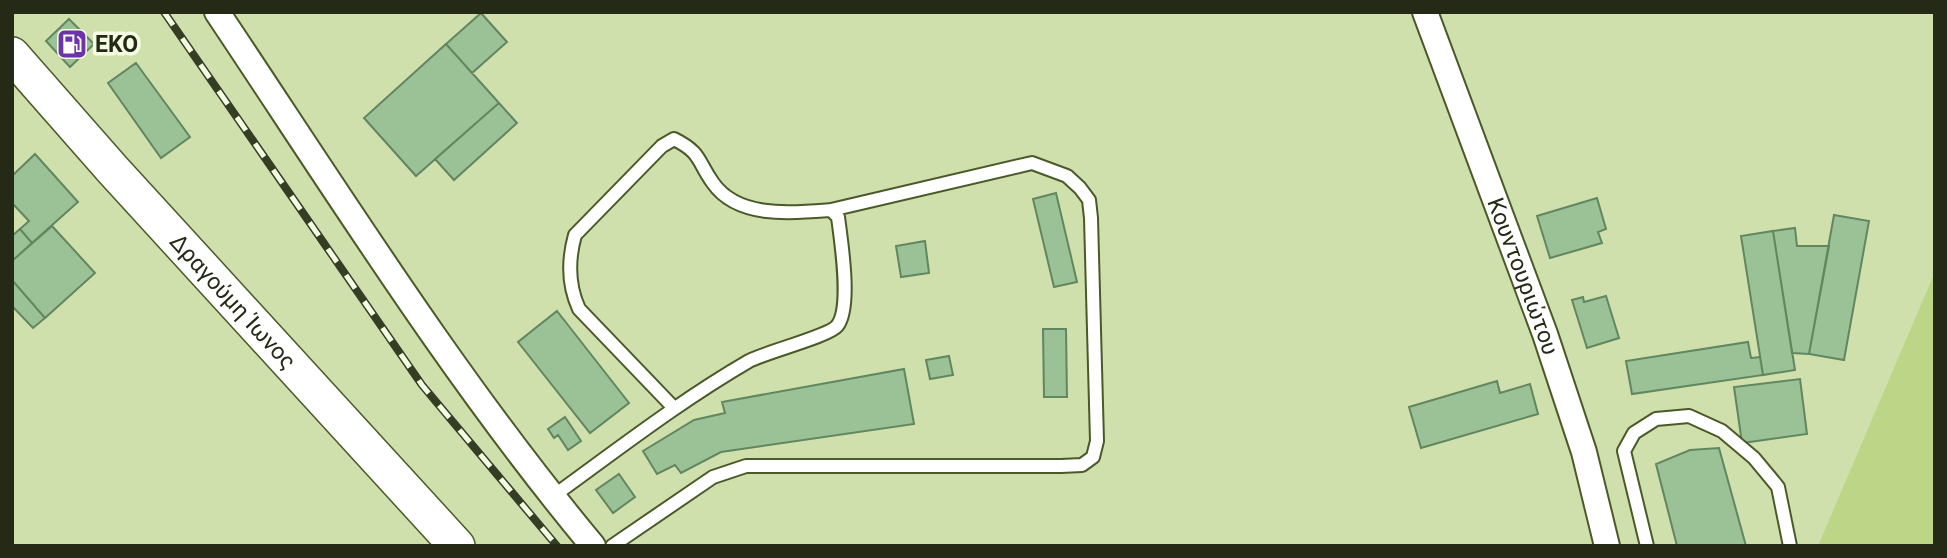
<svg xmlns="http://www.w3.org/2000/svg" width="1947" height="558" font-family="Roboto,sans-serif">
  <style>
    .green { fill: #bdd586 }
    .building { fill: #9bc197; stroke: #62865f; stroke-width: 2 }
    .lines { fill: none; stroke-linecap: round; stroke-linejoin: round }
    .service-casing { stroke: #4b5929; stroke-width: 16 }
    .minor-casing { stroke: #4b5929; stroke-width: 28 }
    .secondary-casing { stroke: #4b5929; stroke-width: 38 }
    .service { stroke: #fff; stroke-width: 12 }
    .minor { stroke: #fff; stroke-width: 24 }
    .secondary { stroke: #fff; stroke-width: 35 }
    .rail-casing { stroke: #363d25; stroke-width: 8 }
    .rail { stroke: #f4fde3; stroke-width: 5; stroke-dasharray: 16; stroke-linecap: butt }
    .labels { text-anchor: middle; stroke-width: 7; stroke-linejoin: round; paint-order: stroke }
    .poi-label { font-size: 23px; font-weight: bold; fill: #242a16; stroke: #f4fde3; text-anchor: start }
    .street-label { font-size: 23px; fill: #242a16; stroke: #f4fde3 }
  </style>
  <rect width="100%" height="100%" fill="#cfe0ac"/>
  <!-- green -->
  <path class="green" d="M1935 272V546H1818Z"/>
  <!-- building -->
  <path class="building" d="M481 13 507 42 472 73 446 44Z
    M69 19 94 44 70 67 46 41Z
    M446 44 499 103 416 176 364 118Z
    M136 63 190 137 161 158 108 83Z
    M499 103 517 123 454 180 435 159Z
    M35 154 78 202 32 243 20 229 29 221 12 203V176Z
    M1056 193 1077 282 1054 287 1033 199Z
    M1597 198 1606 229 1598 232 1602 243 1550 258 1537 216Z
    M1834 215 1869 221 1844 360 1809 354Z
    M52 226 95 273 45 318 12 280V261Z
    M1795 228 1797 246H1829L1809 354 1792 353 1773 231Z
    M20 229 32 243 12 261V236Z
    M1773 231 1795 370 1763 375 1741 236Z
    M925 241 929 273 901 277 896 246Z
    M12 280 45 318 33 328 12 306Z
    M1606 296 1619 338 1587 348 1572 300 1583 297 1584 302Z
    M557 311 629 403 590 433 518 342Z
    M1043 329H1066L1067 397H1044Z
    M1748 342 1751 358 1760 357 1763 375 1632 394 1626 361Z
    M949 356 953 375 930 379 926 360Z
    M904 369 914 424 721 452 681 473 675 465 657 474 643 451 694 420 725 413 722 402Z
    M1800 379 1807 434 1742 443 1734 387Z
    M1497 381 1500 393 1530 384 1538 414 1421 448 1409 407Z
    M565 417 581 441 568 450 558 435 554 438 548 429Z
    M1719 448 1746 546H1677L1656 464 1690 450Z
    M619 474 635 497 613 513 596 490Z"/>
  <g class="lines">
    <!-- service casing -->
    <g class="service-casing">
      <path id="service" d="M552 497C617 450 680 401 749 361 766 352 829 336 837 326 852 308 841 241 838 217L831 210C793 213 738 219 713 183 697 161 702 153 674 139L662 146 575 235C568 260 568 285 579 309L674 408
        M612 546 713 477 746 466H1061L1082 465 1093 457 1097 441 1091 218 1089 200 1080 188 1067 176 1032 163 831 210
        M1647 546 1624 451 1634 433 1656 419 1689 416 1722 431 1754 458 1778 487 1790 546"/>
    </g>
    <!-- minor casing -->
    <g class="minor-casing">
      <g id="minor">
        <path d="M217 12C338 193 454 379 593 546"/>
        <path id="s1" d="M1425 12 1545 334 1584 452 1607 546"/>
      </g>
    </g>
    <!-- secondary casing -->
    <g class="secondary-casing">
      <g id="secondary">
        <path id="s2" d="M12 55 113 170 457 546"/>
      </g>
    </g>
    <!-- service -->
    <use href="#service" class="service"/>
    <!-- minor -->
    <use href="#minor" class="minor"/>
    <!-- secondary -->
    <use href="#secondary" class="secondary"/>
    <!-- rail casing -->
    <g class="rail-casing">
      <path id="rail" d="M164 12 422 385 557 546"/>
    </g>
    <!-- rail -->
    <use href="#rail" class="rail"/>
  </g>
  <!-- icons -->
  <defs>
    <g id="fuel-square" transform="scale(1.575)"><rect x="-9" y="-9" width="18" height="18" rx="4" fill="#6d33a9" stroke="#f4fde3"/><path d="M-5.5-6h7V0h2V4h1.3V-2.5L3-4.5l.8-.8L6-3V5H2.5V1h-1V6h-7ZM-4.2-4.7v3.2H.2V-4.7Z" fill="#fff"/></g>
  </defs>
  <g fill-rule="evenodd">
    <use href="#fuel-square" x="72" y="44"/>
  </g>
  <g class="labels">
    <!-- poi labels -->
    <g class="poi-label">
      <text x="95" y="52">EKO</text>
    </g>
    <!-- street labels -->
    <g class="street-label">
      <text dy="8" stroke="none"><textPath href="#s1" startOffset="282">Κουντουριώτου</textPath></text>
      <text dy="8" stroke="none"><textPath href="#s2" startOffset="331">Δραγούμη Ίωνος</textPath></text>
    </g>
  </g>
  <!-- border -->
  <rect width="1947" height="558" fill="none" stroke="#242a16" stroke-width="28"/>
</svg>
